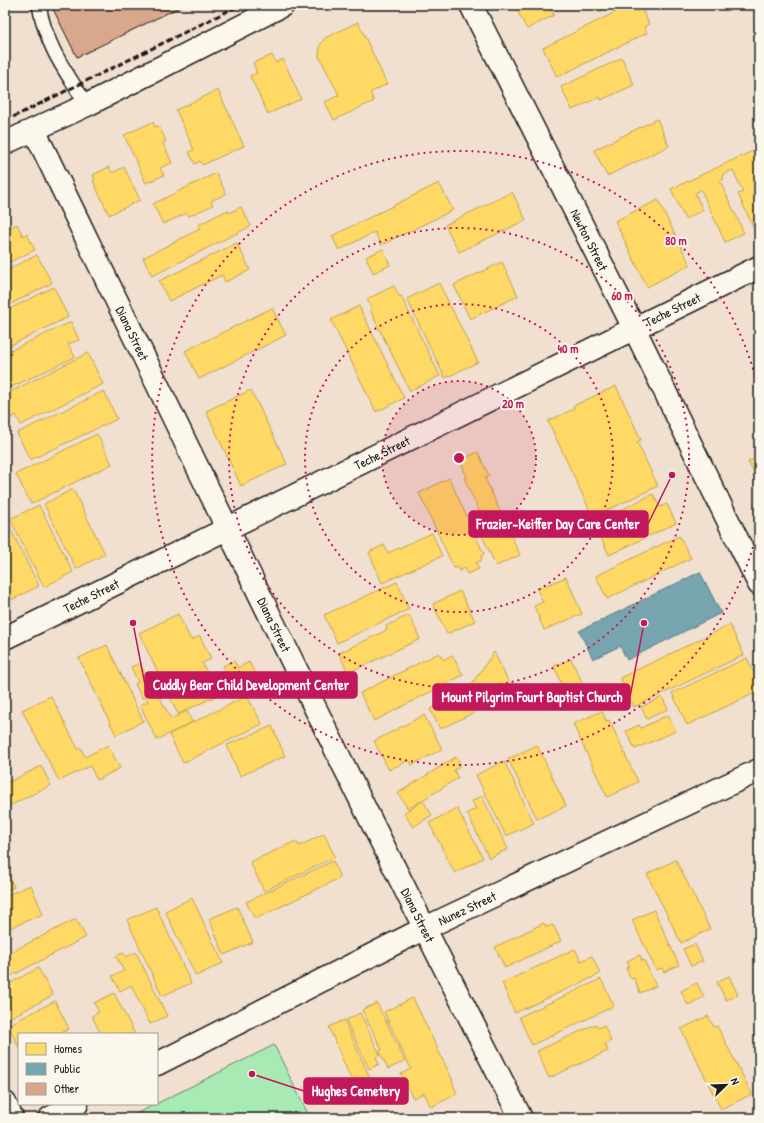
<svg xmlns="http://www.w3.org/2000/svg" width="764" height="1123" font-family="'Patrick Hand',sans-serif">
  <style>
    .green { fill: #a8eab3; stroke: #628368 }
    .homes { fill: #ffd966; stroke: #bba050 }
    .public { fill: #76a5af; stroke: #5b7c83 }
    .building { fill: #d9a78c; stroke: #1c1c1c }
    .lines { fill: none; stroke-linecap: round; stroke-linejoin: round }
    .lane-casing { stroke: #1c1c1c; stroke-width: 16 }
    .street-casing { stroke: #1c1c1c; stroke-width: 25 }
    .lane { stroke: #fbf7ec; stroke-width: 13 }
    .street { stroke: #fbf7ec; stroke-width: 22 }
    .rail { stroke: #1c1c1c; stroke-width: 3; stroke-dasharray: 6 3; stroke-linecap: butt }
    .ring { fill: none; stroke: #c2185b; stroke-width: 2; stroke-dasharray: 2 4 }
    .labels { text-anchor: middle; stroke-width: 4; stroke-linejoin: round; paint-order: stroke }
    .street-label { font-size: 13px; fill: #1c1c1c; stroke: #fbf7ec }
    .centre { fill: #c2185b; stroke: #fbf7ec; stroke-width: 2 }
    .ring-label { font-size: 12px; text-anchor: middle; font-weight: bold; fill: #c2185b; stroke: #fbf7ec; stroke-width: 4; stroke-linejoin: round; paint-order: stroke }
    .leader { fill: none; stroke: #c2185b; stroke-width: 1.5 }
    .callout-dot { fill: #c2185b; stroke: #fbf7ec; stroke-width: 1.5 }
    .callout { fill: #c2185b; stroke: #c2185b; stroke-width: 1.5 }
    .callout-label { font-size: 14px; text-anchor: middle; font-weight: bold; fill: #fff }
  </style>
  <rect width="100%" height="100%" fill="#f1dfcf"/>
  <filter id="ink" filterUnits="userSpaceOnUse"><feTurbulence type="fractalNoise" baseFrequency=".025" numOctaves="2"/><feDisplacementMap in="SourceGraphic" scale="8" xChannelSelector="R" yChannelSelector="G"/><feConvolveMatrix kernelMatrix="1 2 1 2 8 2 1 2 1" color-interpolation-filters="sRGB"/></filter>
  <g filter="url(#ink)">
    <!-- green -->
    <path class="green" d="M274 1045 310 1118H128Z"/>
    <!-- homes -->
    <path class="homes" d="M514 5H548L554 15 527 29Z
      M596 5H615L599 12Z
      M630 5H633L636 11 641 8 649 24 644 27 647 33 557 77 543 48Z
      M358 22 387 84 370 93 374 101 334 120 325 102 339 95 319 56 320 45 325 38Z
      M272 55 276 63 283 59 301 99 268 114 250 76 257 73 253 63Z
      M622 58 634 85 601 100 600 97 572 110 561 87Z
      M218 90 244 146 202 165 200 161 195 164 189 152 194 150 176 110Z
      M657 119 669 146 607 176 594 150Z
      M153 122 155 127 159 126 166 141 163 143 172 163 160 168 164 175 146 183 124 135Z
      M759 148V226L754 229 738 194 743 192 733 170 722 175 724 179 720 181 744 233 725 242 701 190 695 193 703 210 685 219 671 189Z
      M109 167 112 173 124 167 140 200 109 215 93 181 95 180 93 175Z
      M216 173 226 194 211 201 213 205 189 216 187 213 163 224 153 204Z
      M439 183 453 210 381 245 375 232 339 250 332 236Z
      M512 192 526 220 459 252 445 225Z
      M658 200 690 265 647 287 615 221Z
      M241 207 251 226 152 276 143 258 200 229 198 225 228 210 229 213Z
      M17 224 23 236 27 234 35 250 5 264V230Z
      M237 243 250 270 225 282 222 275 169 301 159 281Z
      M383 249 390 265 373 273 366 257Z
      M37 255 52 283 5 307V271Z
      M502 262 518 296 470 319 454 285Z
      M439 283 478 362 445 378 407 299Z
      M394 286 399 296H401L440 376 410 391 370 310 372 309 367 299Z
      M54 287 68 317 5 348V311Z
      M359 306 404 398 376 412 331 320Z
      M272 308 286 335 199 379 185 351Z
      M71 322 79 340 68 344 75 357 5 390V353Z
      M88 353 103 384 21 425 16 415 6 421 5 405 10 402 6 394Z
      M616 386 641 440 637 442 658 486 593 517 548 421 574 409 573 406Z
      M251 390 287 464 241 486 206 411Z
      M104 391 117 419 30 460 17 433Z
      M97 434 112 464 31 504 16 474Z
      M478 452 489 476 485 478 520 555 496 566 473 516 480 513 464 478 467 477 460 460Z
      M759 456V480H758L748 462Z
      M449 478 484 554 481 556 482 560 476 563 479 569 467 574 465 568 459 571 457 567 454 568 419 493Z
      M73 489 105 554 76 569 44 504Z
      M653 494 660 507 667 504 676 523 609 555 594 523Z
      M39 505 73 572 44 587 10 519Z
      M7 522 39 586 11 600 5 588V523Z
      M432 533 442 556 382 583 369 552 384 545 388 553Z
      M679 536 691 558 607 599 596 576Z
      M566 577 582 614 544 630 534 606 543 602 537 589Z
      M397 582 409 609 337 643 324 615Z
      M460 591 475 621 447 634 433 604Z
      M178 614 191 640 200 636 211 659 202 663 218 695 178 714 139 633Z
      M409 615 420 639 348 673 339 653 387 630 386 626Z
      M730 625 744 655 634 707 620 678Z
      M107 645 143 721 116 735 79 658Z
      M494 652 514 693 440 729 430 709 467 691Z
      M439 653 443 660 452 655 463 675 374 721 360 693Z
      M747 658 759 683V691L687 725 672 693Z
      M571 659 583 684 565 692 554 666Z
      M234 661 238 668 249 662 259 680 227 697 218 679 227 674 223 666Z
      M140 663 150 685 154 683 158 691 155 692 157 697 159 696 171 719 187 711 192 722 157 740 140 705 148 701 145 697 142 698 135 684 138 682 131 667Z
      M51 696 78 749 81 748 85 757 108 745 120 768 97 780 90 766 59 781 22 710Z
      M247 696 262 724 183 763 169 734Z
      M662 697 668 709 647 719 641 707Z
      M602 711 606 721 609 720 638 782 607 797 573 724Z
      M424 715 442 749 412 765 409 760 389 770 374 741Z
      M668 715 676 731 635 749 626 731 639 725 641 728Z
      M272 726 285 756 240 776 227 745Z
      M537 745 566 806 537 819 508 759Z
      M456 757 461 765 454 770 458 778 408 809 398 793Z
      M504 761 534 823 506 836 476 775Z
      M41 766 51 785 5 808V784Z
      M482 796 508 849 489 858 467 813 476 809 472 801Z
      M423 801 432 815 413 827 404 813Z
      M457 808 483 858 455 873 429 823Z
      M324 834 335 857 264 891 250 862 296 841 299 846Z
      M676 860 710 929 681 943 647 874Z
      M333 861 340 878 255 919 246 902Z
      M5 869 14 887 5 891Z
      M31 885 43 914 5 930V896Z
      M192 898 223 963 196 976 165 911Z
      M156 907 191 983 162 996 127 920Z
      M237 907 253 942 224 955 209 919Z
      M654 910 679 965 664 972 662 968 656 970 632 920Z
      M76 919 86 937 11 976 5 965V955Z
      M544 923 546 927 553 925 561 941 505 968 495 947Z
      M695 944 703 961 691 966 683 949Z
      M575 949 581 961 592 956 600 974 515 1013 502 983Z
      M136 952 167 1016 150 1024 131 985 120 991 112 976 124 971 116 956 124 953 126 957Z
      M640 955 642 961 644 960 656 986 640 993 634 978 631 979 626 968 629 967 627 961Z
      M38 968 53 995 6 1020 5 986Z
      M729 976 738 995 726 1000 717 982Z
      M601 979 614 1006 532 1045 519 1017Z
      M697 983 704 997 688 1005 681 991Z
      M114 993 135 1034H101L92 1016 99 1012 94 1003Z
      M413 998 453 1081H452L457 1094 431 1107 424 1093 413 1098 401 1074 411 1069 384 1012Z
      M55 1001 69 1029 59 1034H19V1048L8 1025Z
      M377 1003 405 1061 388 1069 379 1051 382 1050 362 1010Z
      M360 1013 380 1055 376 1057 379 1064 369 1069 346 1020Z
      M708 1016 714 1027 717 1026 752 1094 721 1109 681 1029Z
      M344 1020 374 1087 357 1094 329 1027Z
      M596 1024 598 1028 604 1025 611 1041 605 1044 608 1051 549 1078 537 1051Z
      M423 1114 424 1118H415Z"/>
    <!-- public -->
    <path class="public" d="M700 572 721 613 627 660 620 646 593 659 579 631Z"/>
    <!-- building -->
    <path class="building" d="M51 5H184L77 57Z"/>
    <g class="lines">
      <!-- lane casing -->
      <g class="lane-casing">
        <path id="lane" d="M39 5C46 46 65 71 87 105"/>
      </g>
      <!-- street casing -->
      <g class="street-casing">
        <g id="street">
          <path id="s1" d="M471 5 634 328 759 584"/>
          <path id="s2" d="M34 130C194 460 353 791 521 1118"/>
          <path d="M5 143 87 105 283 5"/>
          <path id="s3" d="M5 638 759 267"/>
          <path id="s4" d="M157 1064 423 929 759 770"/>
          <path d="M5 1103 12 1118"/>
          <path d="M50 1118 77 1104"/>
        </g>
      </g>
      <!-- lane -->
      <use href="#lane" class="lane"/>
      <!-- street -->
      <use href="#street" class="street"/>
      <!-- rail -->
      <path class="rail" d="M5 121 240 5"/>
    </g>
  </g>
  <!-- distance rings -->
  <circle cx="459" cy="458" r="77" fill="#c2185b" fill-opacity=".12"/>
  <g class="ring">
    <circle cx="459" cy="458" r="77"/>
    <circle cx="459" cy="458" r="154"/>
    <circle cx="459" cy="458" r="230"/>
    <path d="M759 524A307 307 0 1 1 759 392"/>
  </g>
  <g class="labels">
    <!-- street labels -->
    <g class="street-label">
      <text dy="5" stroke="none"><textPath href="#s1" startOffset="263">Newton Street</textPath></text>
      <text dy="5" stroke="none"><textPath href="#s3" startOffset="744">Teche Street</textPath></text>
      <text dy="5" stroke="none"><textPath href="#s2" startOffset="226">Diana Street</textPath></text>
      <text dy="5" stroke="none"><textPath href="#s3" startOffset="420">Teche Street</textPath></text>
      <text dy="5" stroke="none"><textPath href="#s3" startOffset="96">Teche Street</textPath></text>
      <text dy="5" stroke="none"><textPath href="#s2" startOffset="550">Diana Street</textPath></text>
      <text dy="5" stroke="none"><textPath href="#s4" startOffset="347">Nunez Street</textPath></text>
      <text dy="5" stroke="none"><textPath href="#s2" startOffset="874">Diana Street</textPath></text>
    </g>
  </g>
  <circle cx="459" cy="458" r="6" class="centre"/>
  <g class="ring-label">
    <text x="676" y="245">80 m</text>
    <text x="622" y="300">60 m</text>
    <text x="568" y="353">40 m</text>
    <text x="513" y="408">20 m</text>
  </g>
  <!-- callouts -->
  <path class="leader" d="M672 475L648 524M133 623L145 685M644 623L630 697M252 1074L304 1091"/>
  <g class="callout-dot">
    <circle cx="672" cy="475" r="4"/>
    <circle cx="133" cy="623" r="4"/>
    <circle cx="644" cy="623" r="4"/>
    <circle cx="252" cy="1074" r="4"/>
  </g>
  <g class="callout">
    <rect x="469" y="511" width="179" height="26" rx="4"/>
    <rect x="145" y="672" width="212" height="26" rx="4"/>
    <rect x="433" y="684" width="197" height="26" rx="4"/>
    <rect x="304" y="1078" width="104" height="26" rx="4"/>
  </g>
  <g class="callout-label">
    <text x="558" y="529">Frazier-Keiffer Day Care Center</text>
    <text x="251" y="690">Cuddly Bear Child Development Center</text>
    <text x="532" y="702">Mount Pilgrim Fourt Baptist Church</text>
    <text x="356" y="1096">Hughes Cemetery</text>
  </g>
  <!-- margin -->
  <rect width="764" height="1123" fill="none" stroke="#fbf7ec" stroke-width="20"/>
  <rect x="10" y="10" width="744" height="1103" fill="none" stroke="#1c1c1c" stroke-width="1.5" filter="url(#ink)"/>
  <!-- legend -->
  <rect x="18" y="1033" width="140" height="72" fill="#fbf7ec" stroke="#a29f99"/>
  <rect x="26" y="1043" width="20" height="12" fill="#ffd966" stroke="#a29f99"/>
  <text x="54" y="1053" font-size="12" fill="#1c1c1c">Homes</text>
  <rect x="26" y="1063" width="20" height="12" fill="#76a5af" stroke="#a29f99"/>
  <text x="54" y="1073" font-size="12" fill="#1c1c1c">Public</text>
  <rect x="26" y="1083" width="20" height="12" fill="#d9a78c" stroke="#a29f99"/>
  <text x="54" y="1093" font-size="12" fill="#1c1c1c">Other</text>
  <!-- north arrow -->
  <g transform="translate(726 1085) rotate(67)" stroke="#fbf7ec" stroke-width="3" paint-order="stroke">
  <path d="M0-3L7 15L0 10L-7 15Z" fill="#1c1c1c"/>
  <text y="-6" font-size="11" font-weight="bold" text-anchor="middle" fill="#1c1c1c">N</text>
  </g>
</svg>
